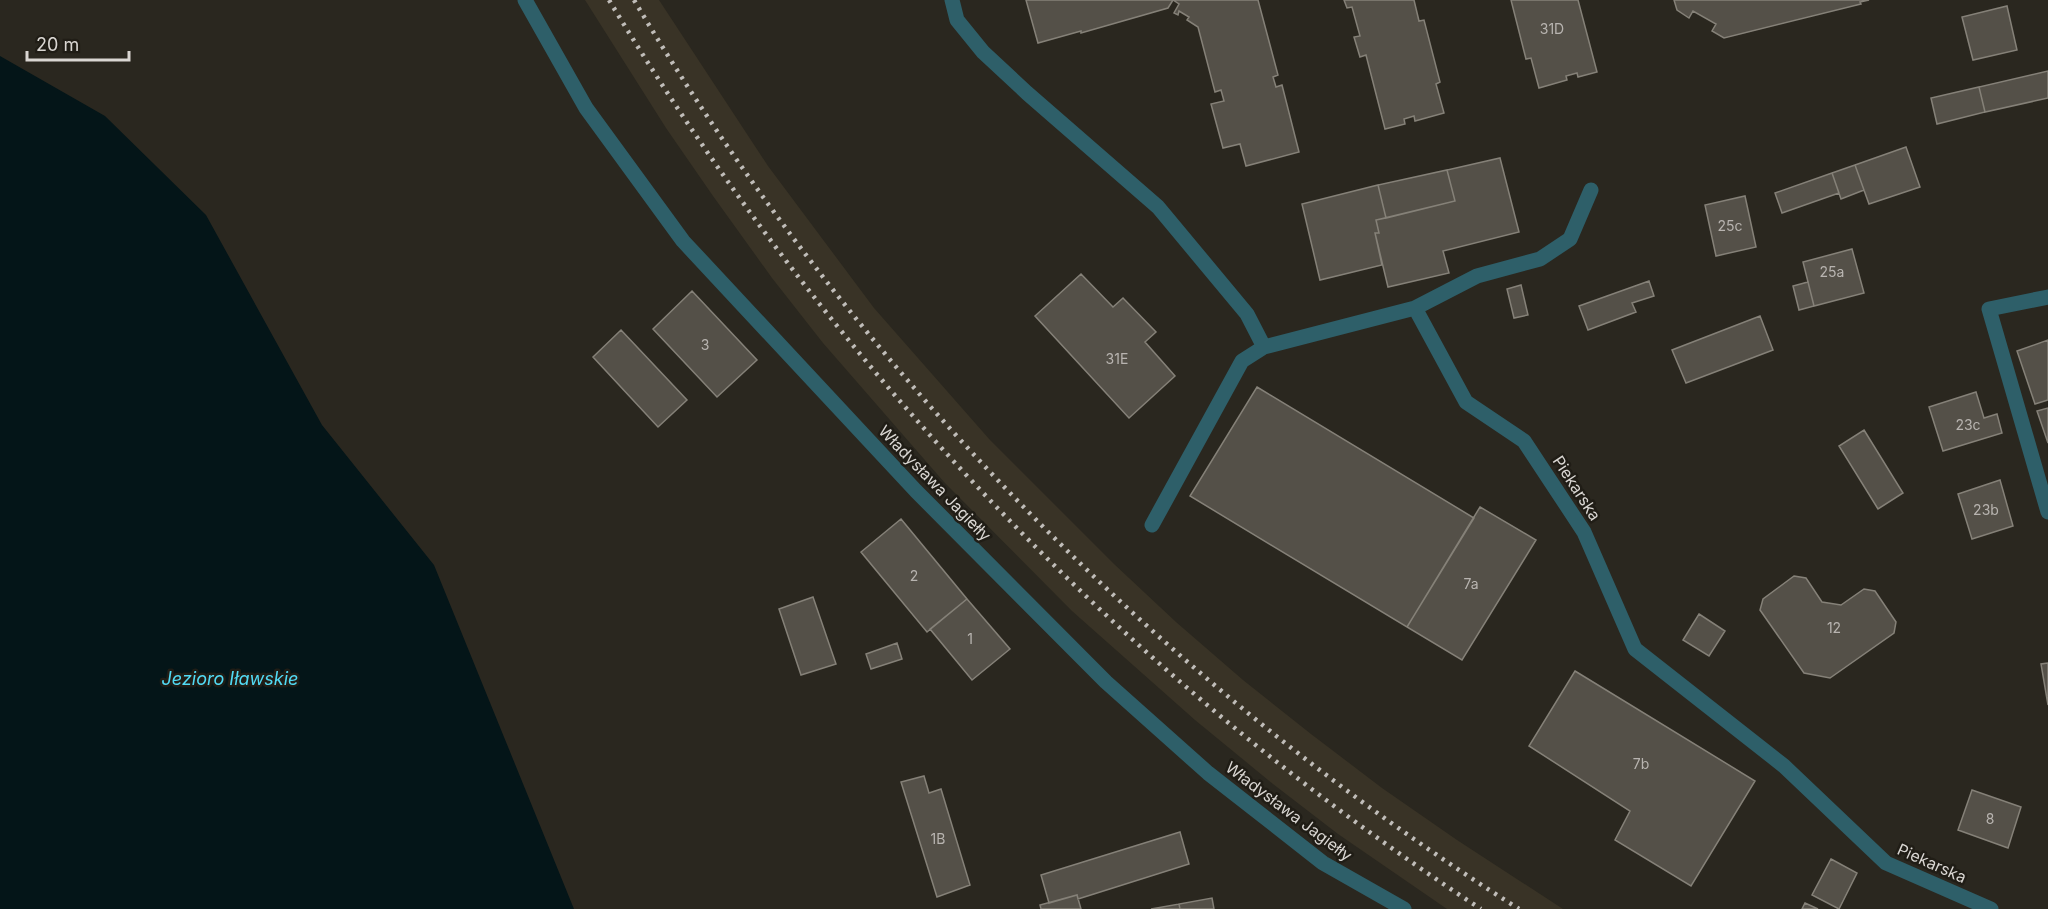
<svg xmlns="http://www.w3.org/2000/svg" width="2048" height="909" font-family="Inter,sans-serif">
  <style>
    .built { fill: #393326 }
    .water { fill: #041518 }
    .building { fill: #545048; stroke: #858178; stroke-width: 1.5 }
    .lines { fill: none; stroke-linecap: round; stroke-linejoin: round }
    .minor { stroke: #2e5f69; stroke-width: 15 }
    .rail { stroke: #c0bdb9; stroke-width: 4.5; stroke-dasharray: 3 6; stroke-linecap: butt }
    .labels { text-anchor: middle; stroke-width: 5; stroke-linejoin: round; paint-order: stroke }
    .number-label { font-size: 14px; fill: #b8b4b0 }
    .street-label { font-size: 16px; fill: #d9d6d2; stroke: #201d16 }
    .water-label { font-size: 18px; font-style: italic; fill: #51daf4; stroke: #201d16 }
  </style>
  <rect width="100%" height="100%" fill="#2a271f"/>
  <!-- built -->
  <path class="built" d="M585 0H659L768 166 874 308 990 440 1114 564 1176 622 1243 680 1311 734 1382 788 1457 840 1563 909H1447L1338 834 1273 784 1195 720 1072 611 944 482 823 343 772 278 713 196 666 128Z"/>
  <!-- water -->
  <path class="water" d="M0 56 105 116 206 215 322 425 434 565 574 909H0Z"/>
  <!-- building -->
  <path class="building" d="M1026 0H1258L1278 75 1273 77 1276 87 1282 85 1299 152 1246 166 1240 144 1223 148 1211 104 1224 101 1221 90 1215 92 1198 27 1187 20 1189 17 1179 11 1178 15 1174 13 1179 4 1173 0 1168 8 1081 33V31L1038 43Z
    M1344 0H1414L1419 21 1424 20 1440 82 1436 84 1444 113 1415 121 1414 116 1404 119 1405 124 1385 129 1366 55 1360 57 1354 37 1360 36 1352 7 1347 8Z
    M1511 0H1578L1597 72 1578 77 1577 73 1566 76 1567 80 1539 88 1531 58 1526 59Z
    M1674 0H1869L1860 2 1861 4 1724 38 1712 31 1716 24 1693 11 1689 18 1677 10Z
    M2007 6 2017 50 1973 60 1962 17Z
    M2048 71V98L1985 112 1979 87Z
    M1979 87 1985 112 1937 124 1931 98Z
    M1906 147 1920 187 1869 204 1855 165Z
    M1500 158 1519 232 1443 251 1449 273 1388 287 1375 233H1379L1376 220 1455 201 1447 170Z
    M1855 165 1864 190 1841 199 1832 173Z
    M1447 170 1455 201 1386 218 1378 185Z
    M1832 173 1839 193 1782 213 1775 193Z
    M1378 185 1386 218 1376 220 1379 233H1375L1382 265 1320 280 1302 204Z
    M1745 196 1756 247 1716 256 1705 205Z
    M1852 249 1864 293 1814 306 1803 262Z
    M1081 274 1113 307 1123 298 1156 332 1145 342 1175 376 1129 418 1035 316Z
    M1649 281 1654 296 1632 303 1636 312 1588 330 1579 306Z
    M1808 282 1814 306 1799 310 1793 286Z
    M1521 285 1528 315 1514 318 1507 289Z
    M692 291 757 360 717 397 653 329Z
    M1760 316 1773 350 1686 383 1672 350Z
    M621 330 687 400 658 427 593 357Z
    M2048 340V400L2035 404 2017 351Z
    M1257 387 1474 518 1407 627 1190 496Z
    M1976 392 1984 418 1997 414 2002 433 1943 451 1929 407Z
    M2048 408V443L2037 411Z
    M1864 430 1903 493 1878 509 1839 446Z
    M2000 480 2013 526 1972 539 1958 494Z
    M1480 507 1536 540 1462 660 1407 627Z
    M901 519 967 599 927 632 861 552Z
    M1794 576 1806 578 1822 602 1841 605 1864 589 1875 591 1896 622 1894 633 1830 678 1804 673 1760 610 1763 599Z
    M813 597 836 664 801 675 779 609Z
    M967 599 1010 649 972 680 930 629Z
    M1699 614 1725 631 1709 656 1683 640Z
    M897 643 902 659 871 669 866 654Z
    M2048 663V705L2041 664Z
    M1575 671 1755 781 1691 886 1615 840 1630 811 1529 746Z
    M924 776 929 793 941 789 970 885 937 897 901 782Z
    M1972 790 2021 807 2008 848 1958 830Z
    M1180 832 1189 864 1078 899 1077 895 1049 903 1041 875Z
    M1831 859 1857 873 1839 909 1812 895Z
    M1077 895 1081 909H1041L1040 905Z
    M1212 898 1214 909H1180L1179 904Z
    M1805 903 1818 909H1802Z
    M1179 904 1180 909H1151Z"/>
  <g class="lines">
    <!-- minor -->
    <path class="minor" d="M525 0 586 108 683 241 916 491 1106 682 1208 773 1323 863 1404 909
      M952 0 957 20 983 52 1027 93 1158 207 1247 314 1264 347
      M2048 297 1989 309 2048 512
      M1415 308 1466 402 1524 441 1584 532 1635 649 1784 766 1886 863 1991 909
      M1152 525 1242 361 1264 347 1415 308 1477 276 1540 259 1570 239 1591 190"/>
    <!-- rail -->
    <path class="rail" d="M609 0C830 366 1123 675 1481 909
      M634 0C851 366 1160 682 1519 909"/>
  </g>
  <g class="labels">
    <!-- number labels -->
    <g class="number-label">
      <text x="1552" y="34">31D</text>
      <text x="1730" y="231">25c</text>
      <text x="1832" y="277">25a</text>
      <text x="705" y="350">3</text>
      <text x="1117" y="364">31E</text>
      <text x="1968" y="430">23c</text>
      <text x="1986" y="515">23b</text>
      <text x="914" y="581">2</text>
      <text x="1471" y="589">7a</text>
      <text x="1834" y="633">12</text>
      <text x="970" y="644">1</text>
      <text x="1641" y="769">7b</text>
      <text x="1990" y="824">8</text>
      <text x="938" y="844">1B</text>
    </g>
    <!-- street labels -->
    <g class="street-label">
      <text transform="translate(935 483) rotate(46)" y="6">Władysława Jagiełły</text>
      <text transform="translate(1577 488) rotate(57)" y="6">Piekarska</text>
      <text transform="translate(1289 811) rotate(37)" y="6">Władysława Jagiełły</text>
      <text transform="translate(1932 863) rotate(24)" y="6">Piekarska</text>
    </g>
    <!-- water labels -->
    <g class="water-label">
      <text x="230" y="685">Jezioro Iławskie</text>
    </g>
  </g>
  <!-- scale -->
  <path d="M27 51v9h102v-9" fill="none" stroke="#d9d6d2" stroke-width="3"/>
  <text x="36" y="51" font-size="18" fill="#d9d6d2" stroke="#201d16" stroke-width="4.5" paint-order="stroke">20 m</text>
</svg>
